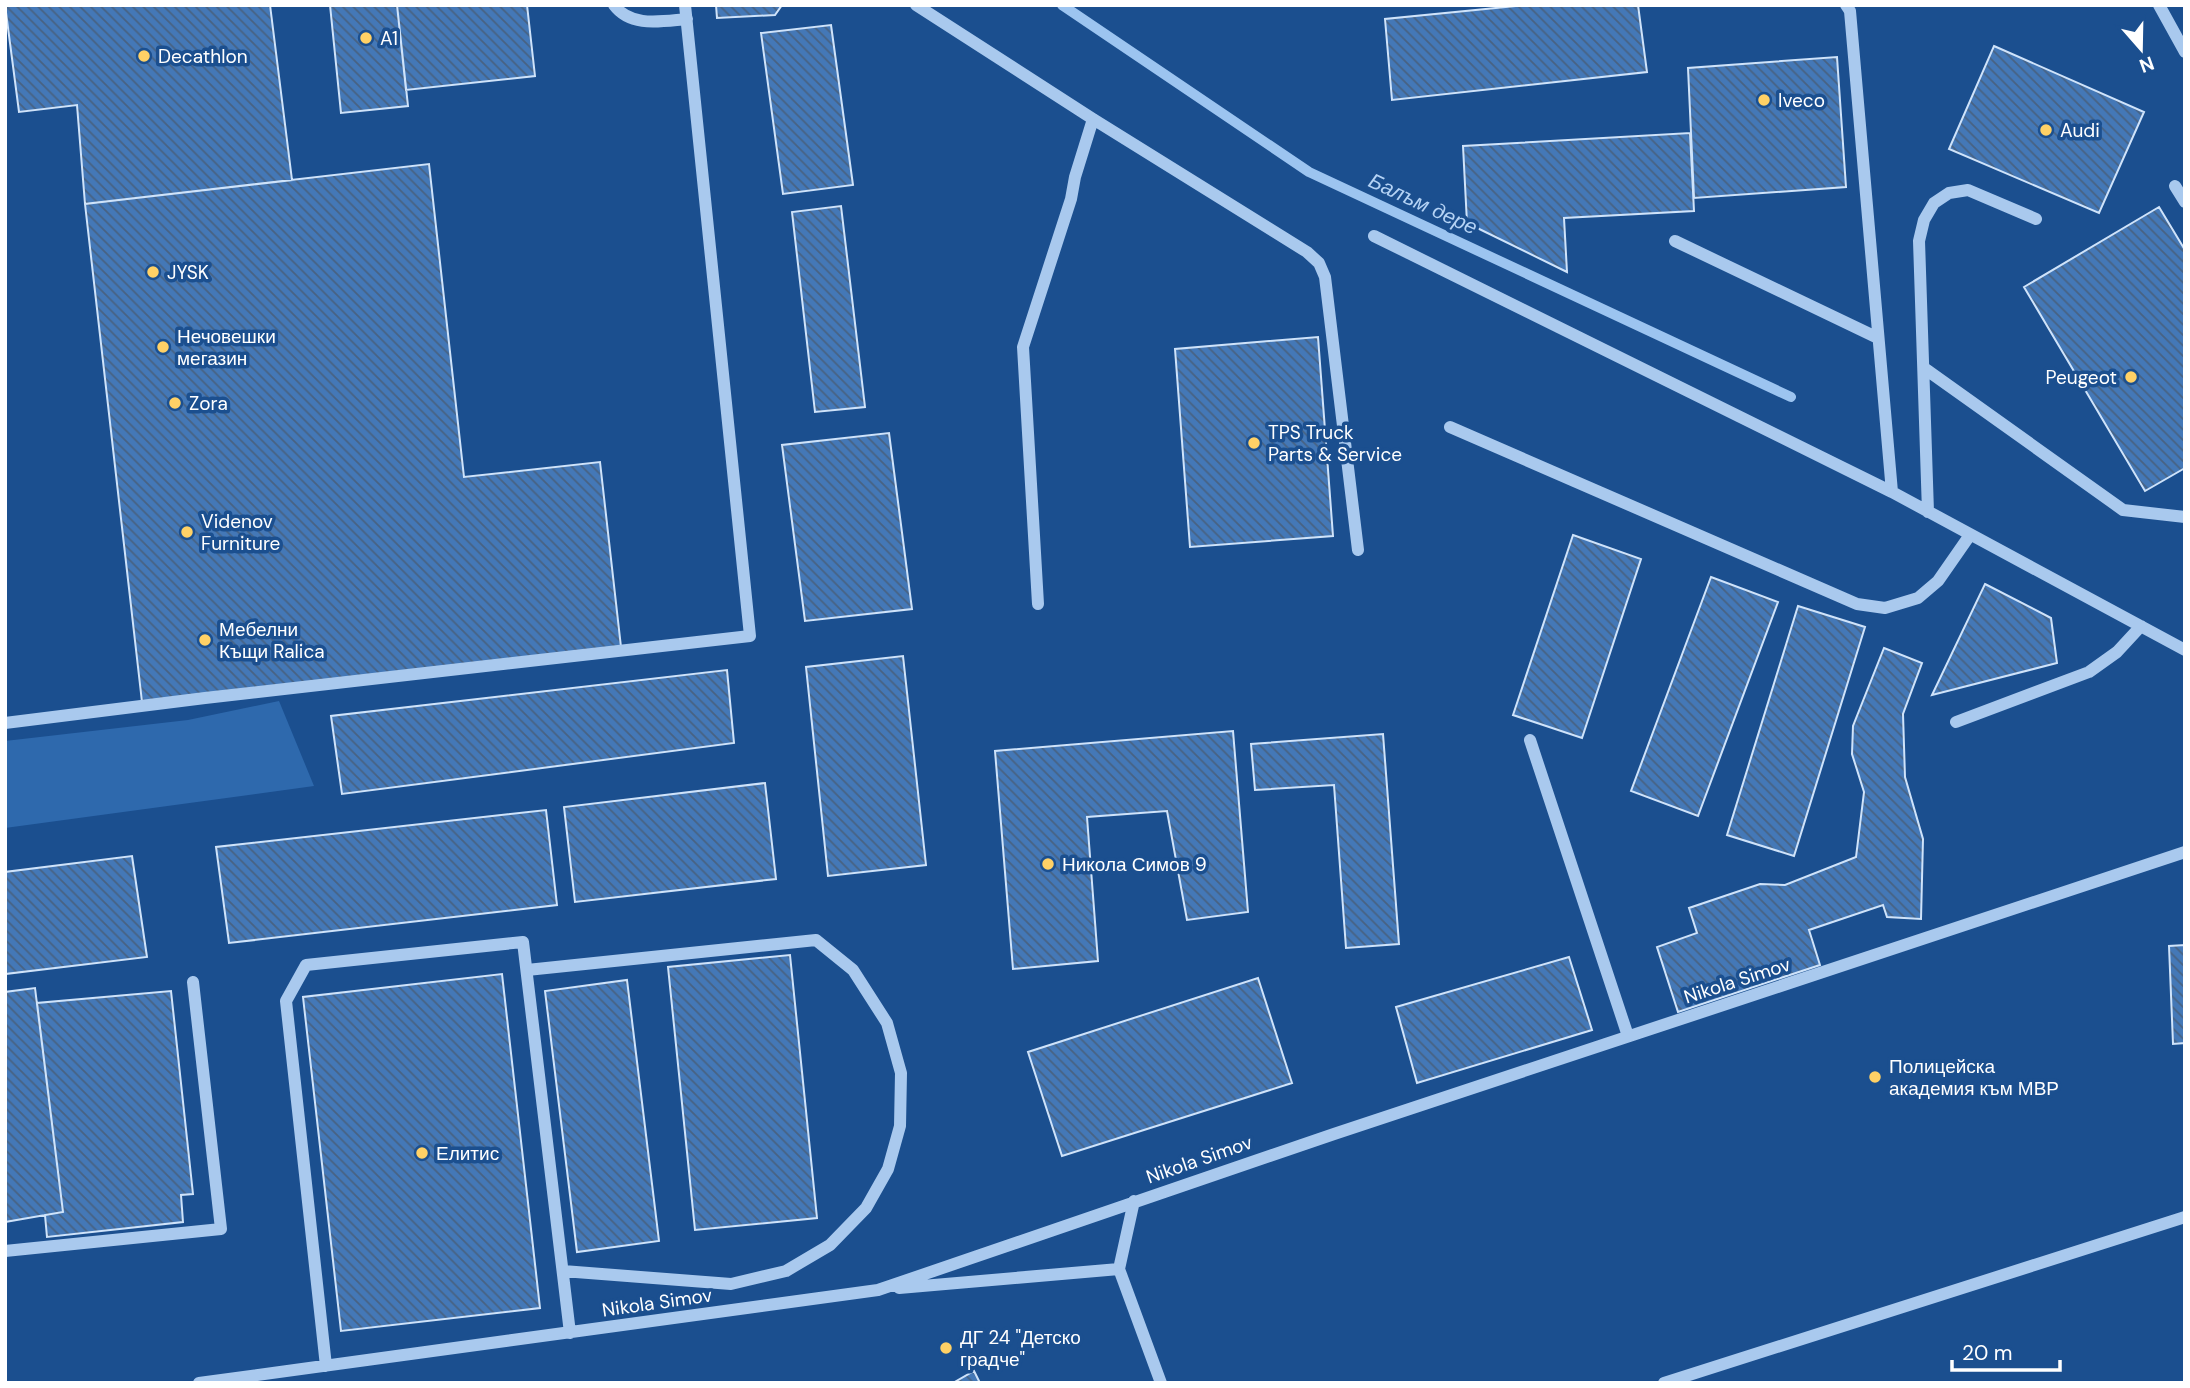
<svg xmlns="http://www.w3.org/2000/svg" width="2190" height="1388" font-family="'DM Sans',sans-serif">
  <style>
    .green { fill: #2e69ad }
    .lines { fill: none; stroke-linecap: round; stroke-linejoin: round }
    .stream { stroke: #9cc4f0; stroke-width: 10 }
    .building { fill: url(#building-back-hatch); stroke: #cfe3fa; stroke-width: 2 }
    .minor { stroke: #a9c9ee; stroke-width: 12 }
    .poi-dot { fill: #ffd166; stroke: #1b4f8f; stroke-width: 2.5 }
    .labels { text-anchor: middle; stroke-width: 7; stroke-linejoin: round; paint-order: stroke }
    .poi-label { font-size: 19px; fill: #fff; stroke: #1b4f8f; text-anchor: start }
    .street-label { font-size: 19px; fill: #fff; stroke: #1b4f8f }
    .water-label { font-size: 21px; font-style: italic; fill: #b5d3f5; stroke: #1b4f8f }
  </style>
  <defs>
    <pattern id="building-back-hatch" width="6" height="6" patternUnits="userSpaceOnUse" patternTransform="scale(1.75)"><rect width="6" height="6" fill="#4478b7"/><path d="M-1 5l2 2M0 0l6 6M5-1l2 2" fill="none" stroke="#486282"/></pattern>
  </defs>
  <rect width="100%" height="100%" fill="#1b4f8f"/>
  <!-- green -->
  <path class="green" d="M279 701 314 786 5 828V741L188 720Z"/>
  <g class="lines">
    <!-- stream -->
    <path class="stream" d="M1062 5 1309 172 1791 397"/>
  </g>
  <!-- building -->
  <path class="building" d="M5 5H270L292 180 85 204 77 105 19 112Z
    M330 5H397L408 106 341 113Z
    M397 5H527L535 76 406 90Z
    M716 5H782L775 15 717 18Z
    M1526 5H1638L1647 72 1392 100 1385 19Z
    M831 25 853 185 783 194 761 33Z
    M1994 46 2144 112 2099 213 1949 149Z
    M1837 57 1846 187 1694 198 1688 68Z
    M1690 133 1694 211 1564 218 1567 272 1467 223 1463 146Z
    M429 164 464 477 600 462 621 647 142 702 85 204Z
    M841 206 865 407 815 412 792 212Z
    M2159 207 2185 250V468L2145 491 2024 287Z
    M1318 337 1333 536 1190 547 1175 349Z
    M889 433 912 609 805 621 782 445Z
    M1573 535 1641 559 1582 738 1513 715Z
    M1711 577 1778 602 1698 816 1631 791Z
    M1985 584 2051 618 2057 663 1932 695Z
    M1798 606 1865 627 1794 856 1727 835Z
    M1884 648 1922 663 1903 714 1905 777 1923 839 1921 919 1887 917 1883 905 1809 930 1820 965 1678 1012 1657 947 1697 933 1689 908 1760 884 1785 885 1856 857 1864 792 1852 754 1853 726Z
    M903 656 926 865 828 876 806 667Z
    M727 670 734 743 342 794 331 716Z
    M1233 731 1248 912 1187 920 1167 811 1087 817 1098 961 1013 969 995 751Z
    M1383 734 1399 944 1346 948 1334 785 1255 790 1251 744Z
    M765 783 776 879 575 902 564 807Z
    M546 810 557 905 229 943 216 847Z
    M132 856 147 957 5 974V872Z
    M2185 945V1043L2173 1044 2169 946Z
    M790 955 817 1218 695 1230 668 967Z
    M1569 957 1592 1030 1417 1083 1396 1007Z
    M502 974 540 1308 341 1331 303 997Z
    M1258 978 1292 1083 1062 1156 1028 1052Z
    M627 980 659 1241 577 1252 545 991Z
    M35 988 63 1212 5 1222V992Z
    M171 991 193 1194 181 1195 183 1222 47 1237 45 1215 63 1212 37 1003Z
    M974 1371 980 1383H953Z"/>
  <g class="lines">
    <!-- minor -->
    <path class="minor" d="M614 5C631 28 662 21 687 19
      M916 5 1093 119 1307 252 1319 263 1325 277 1358 550
      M1846 5 1850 11 1892 492
      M2159 5 2185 52
      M2175 186 2185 202
      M1374 236 1892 492 2185 650
      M1675 241 1878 338
      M1924 368 2123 510 2185 517
      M1450 427 1857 604 1885 608 1918 598 1938 581 1970 535
      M1928 512 1919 241 1924 220 1934 203 1949 193 1968 190 2036 219
      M1038 604 1023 347 1071 199 1075 177 1093 119
      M1956 722 2089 672 2117 652 2141 626
      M5 723 205 698 750 636 685 5
      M1530 740 1628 1036
      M527 970 816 940 853 970 887 1023 901 1073 900 1126 888 1169 866 1208 830 1245 786 1271 731 1284 563 1271
      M5 1251 221 1229 193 982
      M1119 1269 1161 1383
      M899 1288 1119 1269 1134 1201
      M326 1366 286 1001 306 965 523 942 570 1333
      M199 1383 878 1290 1334 1134 2185 852
      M1664 1383 2185 1217"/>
  </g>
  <!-- markers -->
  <g class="poi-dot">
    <circle cx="366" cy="38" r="7"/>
    <circle cx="144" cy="56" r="7"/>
    <circle cx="1764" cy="100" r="7"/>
    <circle cx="2046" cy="130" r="7"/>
    <circle cx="153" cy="272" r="7"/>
    <circle cx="163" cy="347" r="7"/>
    <circle cx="2131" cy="377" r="7"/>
    <circle cx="175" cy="403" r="7"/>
    <circle cx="1254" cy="443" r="7"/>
    <circle cx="187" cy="532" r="7"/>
    <circle cx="205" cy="640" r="7"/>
    <circle cx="1048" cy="864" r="7"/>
    <circle cx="1875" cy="1077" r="7"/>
    <circle cx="422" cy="1153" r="7"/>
    <circle cx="946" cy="1348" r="7"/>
  </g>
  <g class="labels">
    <!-- poi labels -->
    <g class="poi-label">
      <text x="380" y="45">A1</text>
      <text x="158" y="63">Decathlon</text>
      <text x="1778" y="107">Iveco</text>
      <text x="2060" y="137">Audi</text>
      <text x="167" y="279">JYSK</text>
      <text x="177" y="343">Нечовешки<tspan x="177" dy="22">мегазин</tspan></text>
      <text x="2117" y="384" text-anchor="end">Peugeot</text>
      <text x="189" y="410">Zora</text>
      <text x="1268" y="439">TPS Truck<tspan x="1268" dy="22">Parts &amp; Service</tspan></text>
      <text x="201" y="528">Videnov<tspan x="201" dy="22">Furniture</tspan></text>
      <text x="219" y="636">Мебелни<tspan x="219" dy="22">Къщи Ralica</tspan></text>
      <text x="1062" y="871">Никола Симов 9</text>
      <text x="1889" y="1073">Полицейска<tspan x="1889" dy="22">академия към МВР</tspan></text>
      <text x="436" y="1160">Елитис</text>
      <text x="960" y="1344">ДГ 24 "Детско<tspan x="960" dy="22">градче"</tspan></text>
    </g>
    <!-- street labels -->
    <g class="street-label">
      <text transform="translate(1737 980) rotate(-18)" y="7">Nikola Simov</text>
      <text transform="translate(1199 1159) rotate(-19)" y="7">Nikola Simov</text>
      <text transform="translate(657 1302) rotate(-8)" y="7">Nikola Simov</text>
    </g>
    <!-- water labels -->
    <g class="water-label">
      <text transform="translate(1423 204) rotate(25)" y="7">Балъм дере</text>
    </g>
  </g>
  <!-- border -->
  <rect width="2190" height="1388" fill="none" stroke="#ffffff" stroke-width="14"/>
  <!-- north arrow -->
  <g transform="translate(2141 49) rotate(160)" stroke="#1b4f8f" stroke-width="5" paint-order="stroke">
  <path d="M0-5L12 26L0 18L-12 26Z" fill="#ffffff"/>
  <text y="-10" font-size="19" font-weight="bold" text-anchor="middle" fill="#ffffff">N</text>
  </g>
  <!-- scale -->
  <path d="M1952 1360v10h108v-10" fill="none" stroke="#ffffff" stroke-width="3.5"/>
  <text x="1962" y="1360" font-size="21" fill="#ffffff" stroke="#1b4f8f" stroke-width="5" paint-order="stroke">20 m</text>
</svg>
